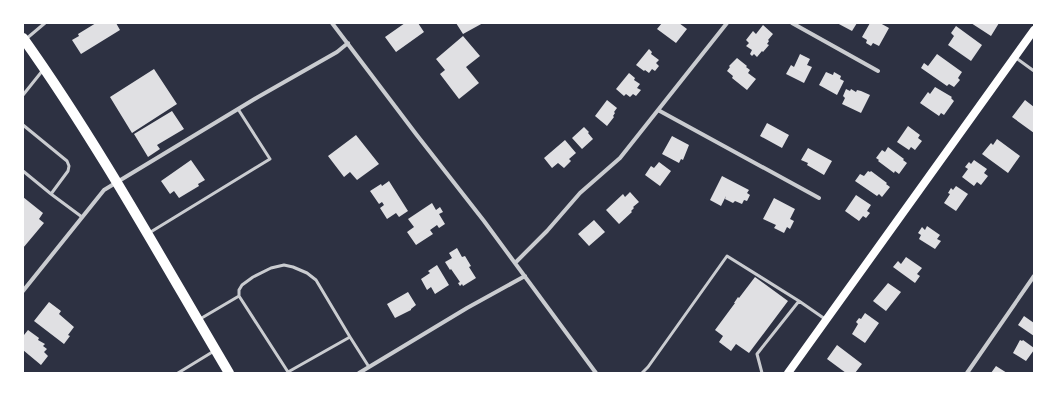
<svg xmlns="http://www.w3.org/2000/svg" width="1057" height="396" font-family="'Roboto Condensed',sans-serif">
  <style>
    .building { fill: #e0e0e3 }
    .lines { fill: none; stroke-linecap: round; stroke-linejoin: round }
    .service { stroke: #caccd0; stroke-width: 3 }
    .minor { stroke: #caccd0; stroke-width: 4 }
    .secondary { stroke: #fff; stroke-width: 8 }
    .primary { stroke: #fff; stroke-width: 10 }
  </style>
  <rect width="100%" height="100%" fill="#2d3142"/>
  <!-- building -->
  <path class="building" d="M96 23H116L120 30 81 54 72 40 79 36 78 34Z
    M405 23H418L424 32 396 52 385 37Z
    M456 23H483L463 34Z
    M662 23H679L687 29 676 43 657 29Z
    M837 23H857L852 31Z
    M870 23H880L889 28 879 46 873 43 871 46 866 43 867 40 862 37Z
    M971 23H999L991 36Z
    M763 25 773 34 768 40 769 41 767 44 769 45 763 52 762 51 757 57 754 54 752 56 750 54 752 50 746 46 749 43 746 40 753 31 756 34Z
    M956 26 982 45 971 61 948 45 954 36 951 33Z
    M463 36 480 56 466 67 479 83 459 99 440 74 445 70 436 59Z
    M649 49 652 52 651 54 659 60 656 63 659 66 655 71 652 69 649 73 645 70 644 71 636 65Z
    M800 54 810 59 807 65 812 67 804 83 786 74 791 65 794 67Z
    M937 54 962 72 958 78 960 80 954 87 949 84 947 86 921 68 924 63 928 66Z
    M737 58 747 66 746 67 750 70 748 73 756 79 747 90 732 78 733 76 727 71 730 67 729 66Z
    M154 69 177 104 132 133 110 97Z
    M826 72 833 75 834 72 841 76 840 79 844 81 837 95 819 85Z
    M629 73 635 78 634 80 640 84 637 88 641 90 636 96 633 94 630 97 626 94 624 96 616 89Z
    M935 87 952 97 951 98 954 101 944 115 941 113 939 116 920 103 928 92 930 94Z
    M846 89 850 91 851 89 856 92 857 90 861 91 870 95 861 113 842 104 845 98 843 96Z
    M607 100 617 108 614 112 615 113 613 116 614 117 607 126 595 116Z
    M1025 100 1034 107V133L1012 117Z
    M172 111 184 129 157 145 160 149 148 157 134 134Z
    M767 123 789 135 782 148 760 136Z
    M908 126 920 135 918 138 922 141 915 150 911 147 909 150 897 142Z
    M584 127 589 132 588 133 593 139 582 149 572 138Z
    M356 135 379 164 357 180 350 172 344 177 328 156Z
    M672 136 689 145 683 160 681 159 679 163 662 154Z
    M997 139 1020 156 1008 173 982 154 991 143 993 145Z
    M565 140 576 153 569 159 571 161 564 168 558 163 552 168 544 158Z
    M888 147 904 159 903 160 907 163 899 174 895 171 894 173 878 161 879 160 876 158 882 150 885 152Z
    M808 148 832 161 824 175 807 165 808 163 801 160Z
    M191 160 205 180 198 184 199 186 179 198 174 191 170 194 161 181Z
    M974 160 987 169 984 173 988 176 981 185 977 182 974 186 962 177 968 169 965 167 969 162 971 164Z
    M659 162 671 171 660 186 645 175 651 166 654 168Z
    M868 171 870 172 871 171 887 183 886 184 890 187 882 197 879 194 877 196 855 181 860 174 864 176Z
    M722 176 749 190 747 193 750 195 747 201 744 200 742 204 735 201 733 203 725 199 726 196 721 206 710 200Z
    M389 181 408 211 399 217 396 213 387 219 380 208 384 205 382 202 379 204 370 191 381 184 382 186Z
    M956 186 968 194 956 211 944 203 950 194 948 193 951 188 953 190Z
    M630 192 639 202 633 207 634 208 631 211 632 212 619 224 606 210 623 194 625 197Z
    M856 195 871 205 867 211 870 213 866 218 863 216 859 221 845 211Z
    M23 197 43 213 39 219 44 223 23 248Z
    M774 198 795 209 790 219 794 221 790 229 787 227 784 233 774 228 776 225 763 219Z
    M432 203 436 210 440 207 443 212 439 214 445 224 439 228 437 225 430 230 433 234 416 245 407 232 414 227 408 219Z
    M594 220 605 232 589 246 578 234Z
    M927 226 940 235 937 239 941 241 935 249 919 239 921 235 918 233 922 227 925 230Z
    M457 248 462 257 465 256 471 266 469 267 476 278 463 286 462 284 460 286 458 283 460 282 451 269 450 270 445 262 452 258 449 253Z
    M906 257 922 268 917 274 920 276 915 283 893 267 898 261 901 264Z
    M437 265 449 285 435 294 431 287 427 290 421 279 430 273 428 271Z
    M755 277 788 301 749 353 736 344 731 351 719 342 723 336 715 330 735 303H734L738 297 739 298Z
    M888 283 901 292 886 311 873 301Z
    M408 292 416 305 411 309V310L395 318 387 304Z
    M49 302 61 311 59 314 74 327 68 335 70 336 64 344 34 321Z
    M865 313 879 323 865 343 852 334 858 324 856 322 859 318 861 319Z
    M1024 316 1034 323V336L1018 325Z
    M28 330 39 338 38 340 45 344 43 346 47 349 44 352 48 356 41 365 23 350V334L24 335Z
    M1020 340 1022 341 1023 340 1034 348V350L1026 361 1013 353Z
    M837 345 862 364 855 373H846L827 359Z
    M996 366 1007 373H991Z"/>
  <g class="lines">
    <!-- service -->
    <path class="service" d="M26 39 45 23
      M1016 58 1034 71
      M23 95 43 70
      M23 125 67 161 69 166 68 171 51 194 82 217
      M23 171 51 194
      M149 233 270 159 238 109
      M239 296V290L242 285 253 277 271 268 284 265 293 267 307 273 316 280 350 337
      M799 301 825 319
      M200 319 239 296 288 372 350 337 369 367
      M178 373 214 351
      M642 373 648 367 727 256 799 301 757 354 762 373"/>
    <!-- minor -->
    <path class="minor" d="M332 23 416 134 484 221 596 373
      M792 23 878 71
      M658 110 819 198
      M515 263 547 231 580 193 620 158 727 23
      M23 291 104 190 258 97 337 52 348 43
      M359 373 467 308 525 276
      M967 373 1034 276"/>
    <!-- secondary -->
    <path class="secondary" d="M788 373 1034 30"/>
    <!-- primary -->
    <path class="primary" d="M23 38C99 145 162 260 229 373"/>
  </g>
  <!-- border -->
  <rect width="1057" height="396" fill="none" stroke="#ffffff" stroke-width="48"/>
</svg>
